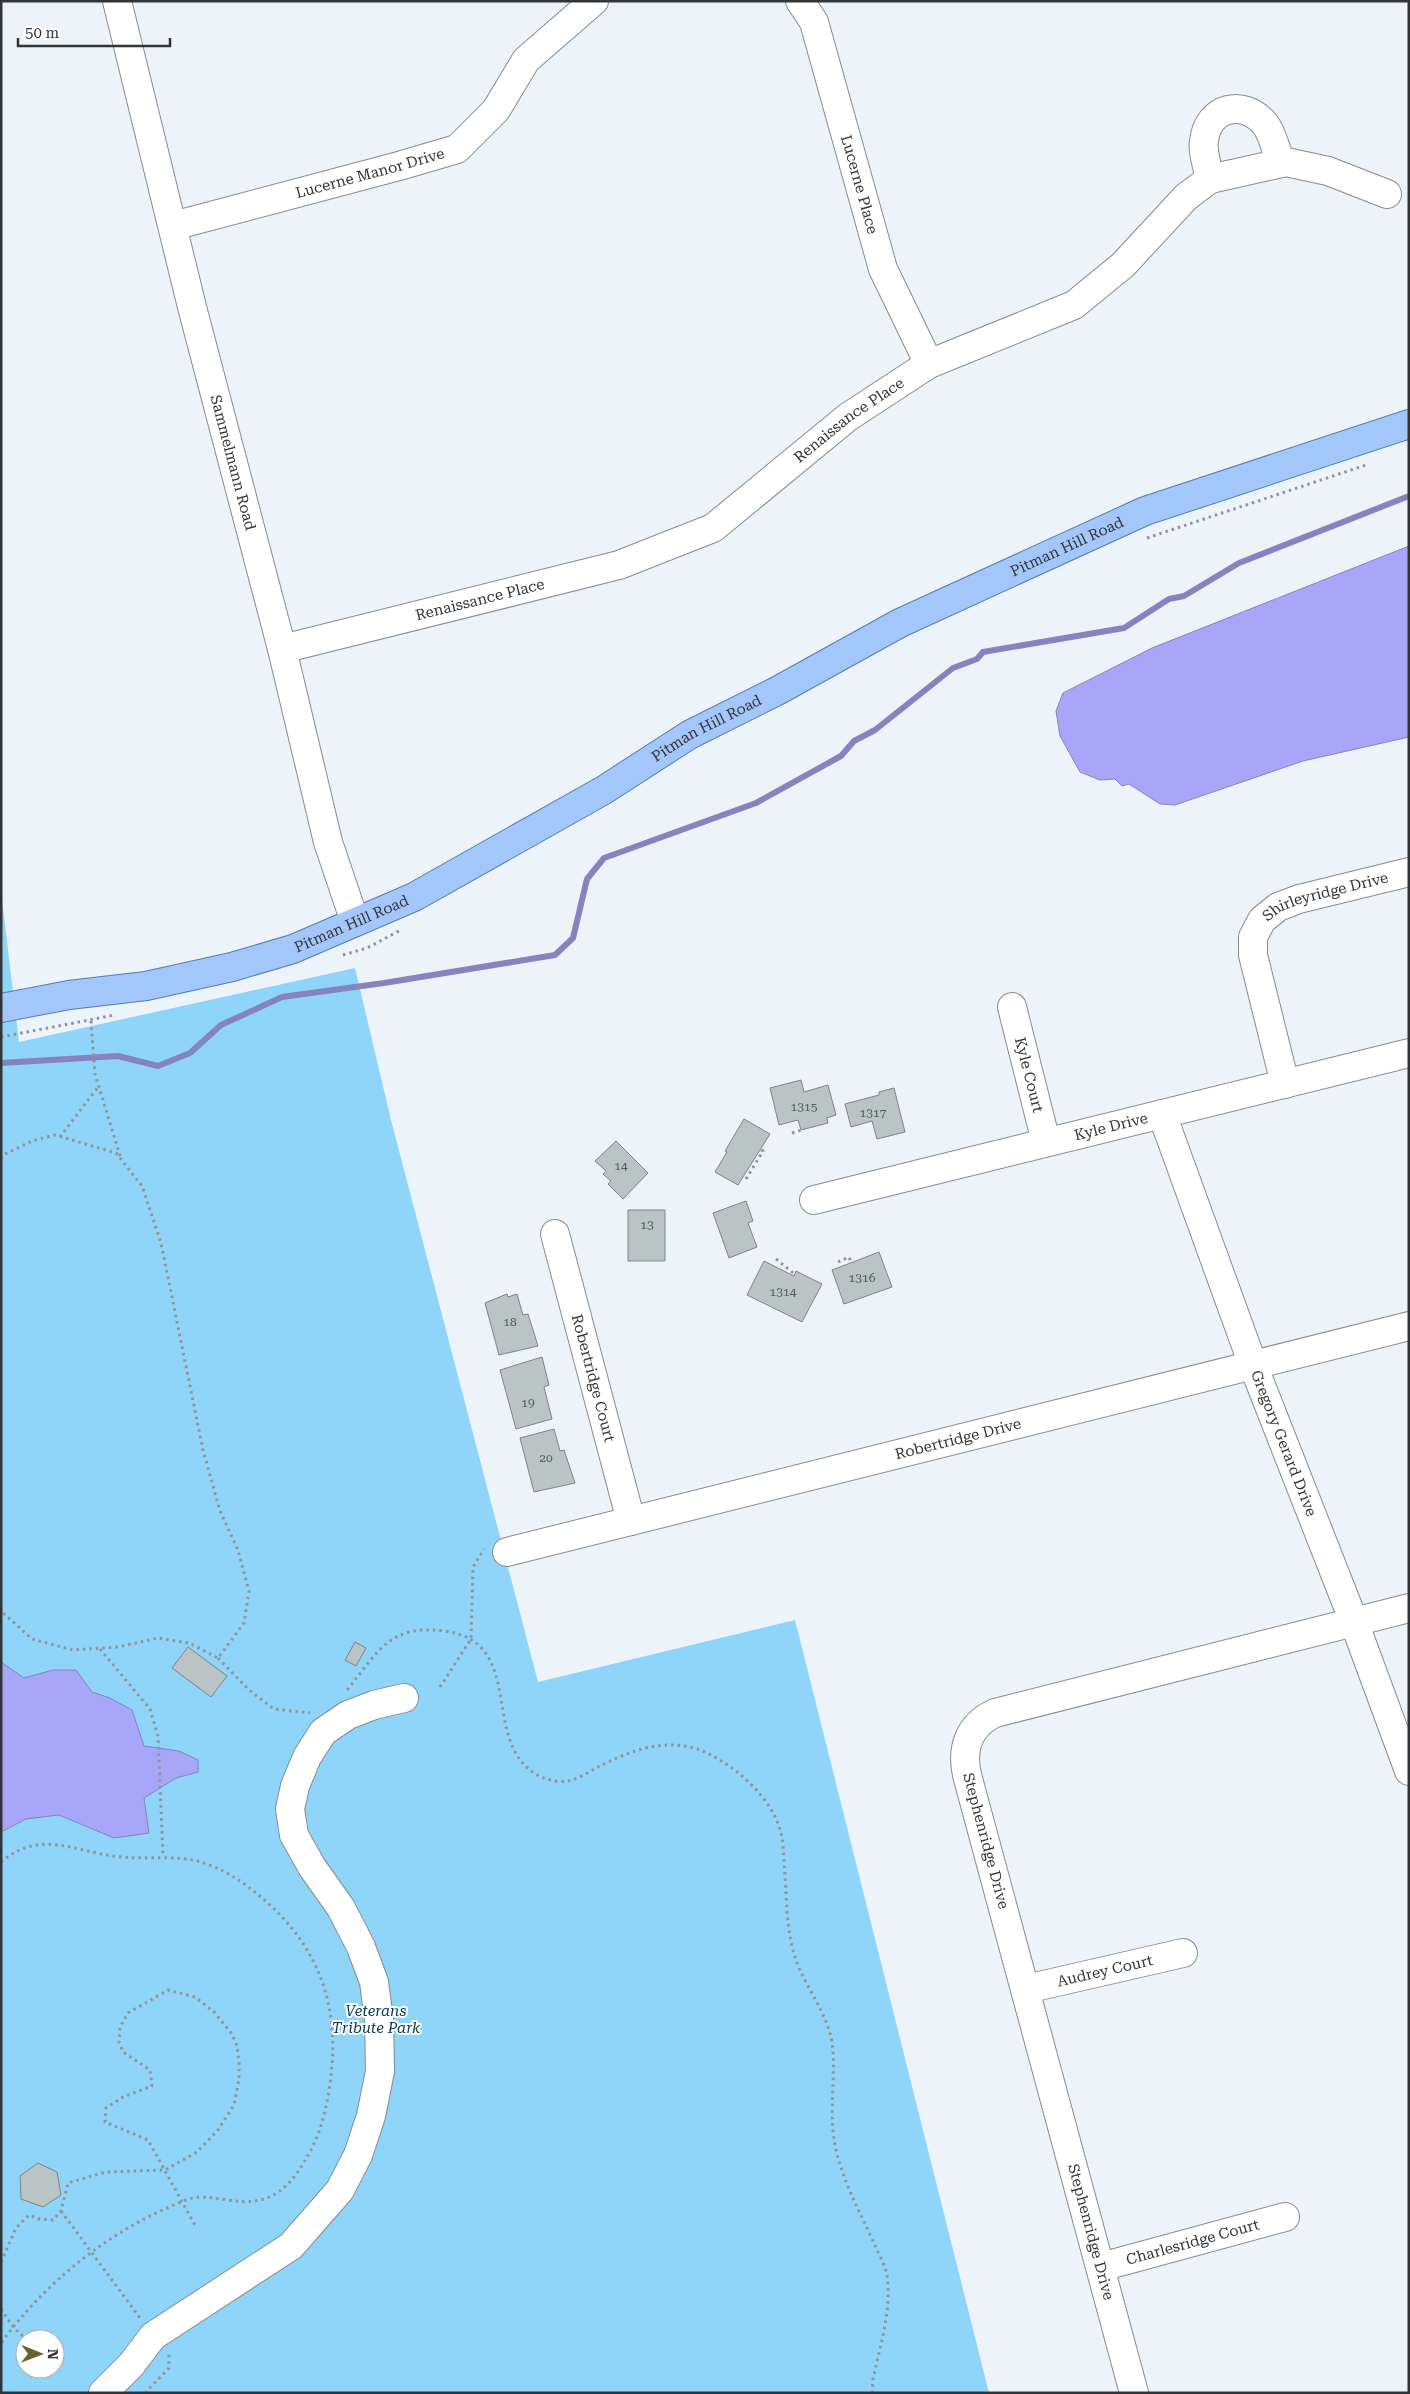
<svg xmlns="http://www.w3.org/2000/svg" width="1410" height="2394" font-family="'Roboto Serif',serif">
  <style>
    .green { fill: #8fd5f9; fill-rule: evenodd }
    .water { fill: #a8a6f9; stroke: #8584bf }
    .lines { fill: none; stroke-linecap: round; stroke-linejoin: round }
    .stream { stroke: #8584bf; stroke-width: 6 }
    .building { fill: #bac4c5; stroke: #7c8586 }
    .minor-casing { stroke: #848c90; stroke-width: 30 }
    .major-casing { stroke: #547bb3; stroke-width: 30 }
    .path { stroke: #909599; stroke-width: 3; stroke-dasharray: 2.5 4; stroke-linecap: butt }
    .minor { stroke: #fff; stroke-width: 28 }
    .major { stroke: #a3c7fa; stroke-width: 28 }
    .labels { text-anchor: middle; stroke-width: 4; stroke-linejoin: round; paint-order: stroke }
    .number-label { font-size: 12px; fill: #54595a }
    .street-label { font-size: 15px; fill: #323537; stroke: #fff }
    .park-label { font-size: 15px; font-style: italic; fill: #07364a; stroke: #fff }
  </style>
  <rect width="100%" height="100%" fill="#ecf4f9"/>
  <!-- green -->
  <path class="green" d="M1 891 19 1042 355 968 391 1120 538 1682 795 1620 989 2393H1ZM25 2339H55V2369H25Z"/>
  <!-- water -->
  <path class="water" d="M1409 546V737L1303 761 1175 805 1160 804 1129 784 1122 786 1115 779 1100 780 1080 772 1060 736 1056 711 1063 693 1152 648Z
    M1 1662 24 1678 53 1670H76L92 1692 110 1698 132 1710 144 1746 179 1751 198 1760V1772L176 1778 144 1798 149 1833 114 1838 59 1815 26 1819 1 1832Z"/>
  <g class="lines">
    <!-- stream -->
    <path class="stream" d="M1 1063 118 1056 158 1066 190 1053 221 1025 282 997 384 983 555 955 573 938 587 879 604 858 756 803 841 756 854 741 875 730 953 668 977 659 983 652 1124 628 1169 599 1184 596 1239 563 1409 496"/>
  </g>
  <!-- building -->
  <path class="building" d="M801 1080 804 1092 828 1085 836 1115 827 1118 828 1123 801 1130 798 1120 779 1125 770 1088Z
    M894 1088 905 1132 877 1139 872 1121 851 1127 845 1104 879 1095V1092Z
    M744 1119 770 1134 738 1185 715 1172 727 1152 725 1151Z
    M616 1141 648 1173 623 1199 608 1184 611 1181 603 1174 606 1171 595 1161Z
    M746 1201 753 1221 748 1223 757 1247 729 1258 713 1213Z
    M628 1210H665V1261H628Z
    M879 1252 892 1287 844 1304 832 1270Z
    M764 1261 794 1276 796 1271 822 1284 802 1322 747 1295Z
    M507 1294 508 1297 517 1294 523 1315 528 1314 538 1346 499 1355 485 1303Z
    M542 1357 549 1385 544 1387 552 1419 516 1429 500 1370Z
    M554 1429 560 1451 564 1450 575 1483 534 1492 520 1438Z
    M355 1642 366 1648 356 1666 345 1660Z
    M188 1647 227 1676 211 1697 172 1668Z
    M38 2163 57 2172 61 2195 43 2207 21 2199 20 2176Z"/>
  <g class="lines">
    <!-- minor casing -->
    <g class="minor-casing">
      <g id="minor">
        <path id="s1" d="M117 1 192 307 282 649 328 842 355 922"/>
        <path id="s2" d="M800 1 814 22 883 269 929 364"/>
        <path d="M1210 179C1208 168 1202 152 1204 141 1208 107 1243 98 1265 124 1273 134 1276 151 1281 163"/>
        <path id="s3" d="M173 226 399 166 457 149 496 110 526 60 594 1"/>
        <path id="s4" d="M282 649 619 565 713 528 848 417 929 364 1074 305 1123 265 1186 197 1210 179 1286 162 1328 171 1387 194"/>
        <path id="s5" d="M1012 1007 1046 1142"/>
        <path id="s6" d="M1285 1084 1253 955V937L1262 920 1278 907 1299 899 1409 872"/>
        <path id="s7" d="M1162 1114 1253 1365 1354 1622 1409 1771"/>
        <path id="s8" d="M814 1200 1409 1053"/>
        <path id="s9" d="M555 1234 631 1521"/>
        <path id="s10" d="M507 1552 1409 1326"/>
        <path id="s11" d="M1026 1989 1183 1953"/>
        <path id="s12" d="M1101 2267 1285 2217"/>
        <path d="M103 2393 131 2365 153 2336 291 2246 340 2190 358 2155 371 2116 380 2071 379 2020 374 1982 361 1947 341 1908 312 1867 294 1835 290 1809 295 1786 307 1757 323 1732 348 1715 374 1705 404 1698"/>
        <path d="M1134 2393 967 1775C961 1748 969 1725 995 1713L1409 1608"/>
      </g>
    </g>
    <!-- major casing -->
    <g class="major-casing">
      <g id="major">
        <path id="s13" d="M1 1008 69 995 146 986 232 967 293 949 414 897 604 790 689 735 777 691 900 623 1145 511 1409 424"/>
      </g>
    </g>
    <!-- path -->
    <path class="path" d="M1147 538 1366 465
      M343 955 367 948 399 931
      M91 1021 95 1074 121 1159
      M1 1037 115 1015
      M792 1133 805 1129
      M60 1137 98 1087
      M1 1159 5 1154 32 1141 55 1135 116 1153 142 1186 161 1243 203 1450 220 1511 238 1550 249 1591 244 1623 218 1658 189 1643 158 1638 118 1647 73 1650 32 1639 1 1611
      M746 1179 763 1151 761 1150
      M776 1259 792 1272 791 1275
      M838 1262 849 1257 851 1262
      M100 1649 150 1709 158 1736 163 1857
      M218 1658 249 1690 274 1709 310 1713
      M440 1687 471 1639 473 1567 484 1549
      M347 1690C378 1652 389 1624 444 1631 526 1641 481 1738 534 1773 543 1779 557 1783 568 1781 579 1779 590 1771 600 1766 635 1748 674 1735 711 1755 741 1771 771 1798 781 1832 783 1840 783 1851 784 1861 787 1893 785 1929 796 1960 807 1991 831 2017 833 2051 835 2083 829 2114 835 2145 842 2180 859 2210 874 2243 878 2253 885 2264 887 2275 892 2310 880 2346 873 2379L872 2393
      M1 1862C39 1830 71 1850 113 1856 144 1861 178 1853 207 1864 232 1873 251 1888 270 1905 325 1956 341 2017 329 2090 326 2110 321 2130 312 2148 292 2186 273 2208 228 2200 214 2198 199 2195 186 2200 113 2228 47 2280 1 2343
      M61 2211 140 2318
      M1 2262 16 2228 29 2215 39 2219 53 2220 61 2211 68 2183 106 2172 165 2170 197 2152 218 2130 234 2105 239 2079V2063L237 2046 232 2034 214 2012 195 1997 168 1990 128 2013 120 2027 119 2042 123 2052 150 2070 152 2086 123 2097 106 2108 105 2122 148 2140 196 2227
      M1 2309 14 2328 26 2339
      M145 2393 169 2368V2354"/>
    <!-- minor -->
    <use href="#minor" class="minor"/>
    <!-- major -->
    <use href="#major" class="major"/>
  </g>
  <g class="labels">
    <!-- number labels -->
    <g class="number-label">
      <text x="804" y="1111">1315</text>
      <text x="873" y="1117">1317</text>
      <text x="621" y="1170">14</text>
      <text x="647" y="1229">13</text>
      <text x="862" y="1282">1316</text>
      <text x="783" y="1296">1314</text>
      <text x="510" y="1326">18</text>
      <text x="528" y="1407">19</text>
      <text x="546" y="1462">20</text>
    </g>
    <!-- street labels -->
    <g class="street-label">
      <text dy="5" stroke="none"><textPath href="#s3" startOffset="204">Lucerne Manor Drive</textPath></text>
      <text dy="5" stroke="none"><textPath href="#s2" startOffset="194">Lucerne Place</textPath></text>
      <text dy="5" stroke="none"><textPath href="#s4" startOffset="622">Renaissance Place</textPath></text>
      <text dy="5" stroke="none"><textPath href="#s1" startOffset="476">Sammelmann Road</textPath></text>
      <text dy="5" stroke="none"><textPath href="#s13" startOffset="1172">Pitman Hill Road</textPath></text>
      <text dy="5" stroke="none"><textPath href="#s4" startOffset="204">Renaissance Place</textPath></text>
      <text dy="5" stroke="none"><textPath href="#s13" startOffset="768">Pitman Hill Road</textPath></text>
      <text dy="5" stroke="none"><textPath href="#s6" startOffset="239">Shirleyridge Drive</textPath></text>
      <text dy="5" stroke="none"><textPath href="#s13" startOffset="362">Pitman Hill Road</textPath></text>
      <text dy="5" stroke="none"><textPath href="#s5" startOffset="70">Kyle Court</textPath></text>
      <text dy="5" stroke="none"><textPath href="#s8" startOffset="306">Kyle Drive</textPath></text>
      <text dy="5" stroke="none"><textPath href="#s9" startOffset="149">Robertridge Court</textPath></text>
      <text dy="5" stroke="none"><textPath href="#s10" startOffset="465">Robertridge Drive</textPath></text>
      <text dy="5" stroke="none"><textPath href="#s7" startOffset="351">Gregory Gerard Drive</textPath></text>
      <text transform="translate(986 1841) rotate(75)" y="5">Stephenridge Drive</text>
      <text dy="5" stroke="none"><textPath href="#s11" startOffset="81">Audrey Court</textPath></text>
      <text transform="translate(1091 2232) rotate(75)" y="5">Stephenridge Drive</text>
      <text dy="5" stroke="none"><textPath href="#s12" startOffset="95">Charlesridge Court</textPath></text>
    </g>
    <!-- park labels -->
    <g class="park-label">
      <text x="376" y="2016">Veterans<tspan x="376" dy="17">Tribute Park</tspan></text>
    </g>
  </g>
  <!-- border -->
  <rect width="1410" height="2394" fill="none" stroke="#323537" stroke-width="5"/>
  <!-- north arrow -->
  <g transform="translate(40 2354) rotate(91)"><circle r="24" fill="#ffffff" stroke="#adaeaf"/>
  <path d="M0-4L9 19L0 12L-9 19Z" fill="#6a622e"/>
  <text y="-8" font-size="14" font-weight="bold" text-anchor="middle" fill="#323537">N</text>
  </g>
  <!-- scale -->
  <path d="M18 38v8h152v-8" fill="none" stroke="#323537" stroke-width="2.5"/>
  <text x="25" y="38" font-size="15" fill="#323537" stroke="#ffffff" stroke-width="4" paint-order="stroke">50 m</text>
</svg>
